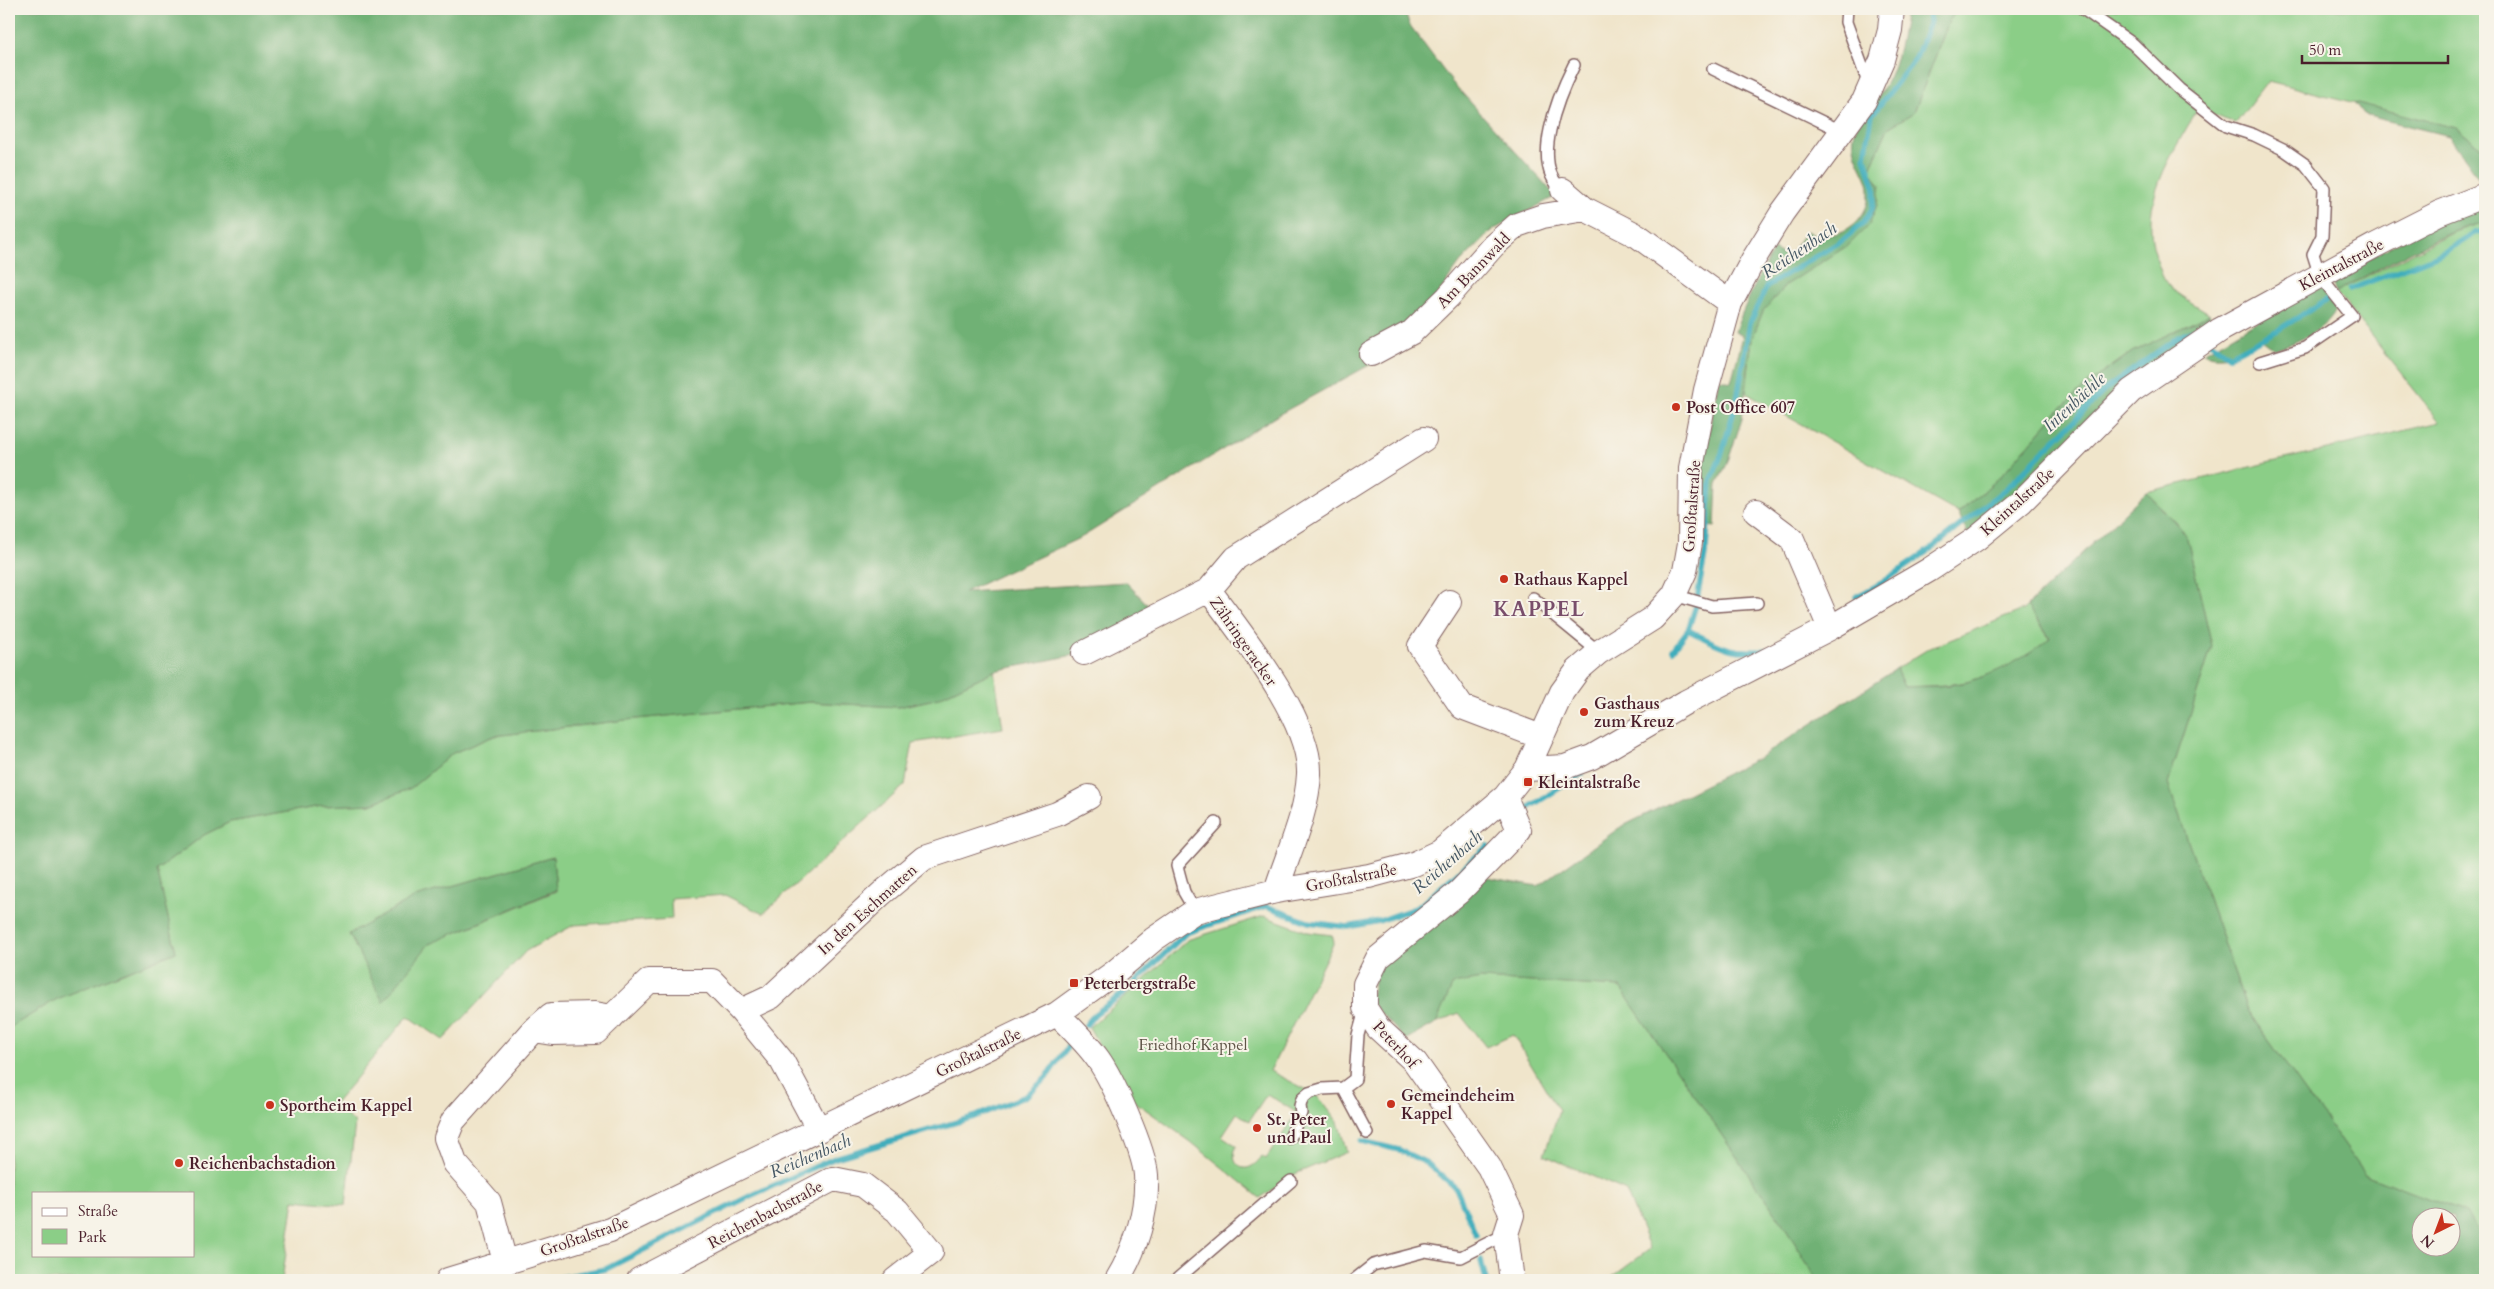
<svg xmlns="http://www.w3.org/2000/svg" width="2494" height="1289" font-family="Cardo,serif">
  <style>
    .green { fill: #8bce87; stroke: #6a7659; fill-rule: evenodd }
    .forest { fill: #70b174; stroke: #5d6850; fill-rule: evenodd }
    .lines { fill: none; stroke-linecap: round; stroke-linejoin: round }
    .stream { stroke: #3fadbc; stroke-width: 5.5 }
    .service-casing { stroke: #846463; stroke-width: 14 }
    .minor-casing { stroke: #846463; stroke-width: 26 }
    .service { stroke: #fff; stroke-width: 11 }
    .minor { stroke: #fff; stroke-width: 24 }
    .poi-dot { fill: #c8321e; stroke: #f7f3e8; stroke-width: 2 }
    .labels { text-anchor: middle; stroke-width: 4; stroke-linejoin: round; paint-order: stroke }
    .street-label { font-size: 16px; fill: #4a1f2b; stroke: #f7f3e8 }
    .poi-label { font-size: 16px; font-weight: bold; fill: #4a1f2b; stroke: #f7f3e8; text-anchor: start }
    .park-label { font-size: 16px; fill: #5e5447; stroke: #f7f3e8 }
    .water-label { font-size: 18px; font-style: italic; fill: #465865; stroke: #f7f3e8 }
    .district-label { font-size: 21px; font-weight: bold; letter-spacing: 1px; fill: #794e6b; stroke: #f7f3e8 }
  </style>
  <rect width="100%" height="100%" fill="#f7f3e8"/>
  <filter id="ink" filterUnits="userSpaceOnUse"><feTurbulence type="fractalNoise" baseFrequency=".02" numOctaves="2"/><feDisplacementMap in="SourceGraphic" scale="10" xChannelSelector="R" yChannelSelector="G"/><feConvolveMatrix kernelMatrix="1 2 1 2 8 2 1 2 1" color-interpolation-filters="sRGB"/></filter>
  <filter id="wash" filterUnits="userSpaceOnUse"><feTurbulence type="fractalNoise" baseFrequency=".0096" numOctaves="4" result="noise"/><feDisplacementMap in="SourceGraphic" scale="20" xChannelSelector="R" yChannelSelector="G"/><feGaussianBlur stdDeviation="1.12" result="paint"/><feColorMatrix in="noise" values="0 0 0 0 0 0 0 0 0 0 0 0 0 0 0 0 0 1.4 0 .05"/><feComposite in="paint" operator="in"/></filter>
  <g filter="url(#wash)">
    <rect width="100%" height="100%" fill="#f0e5cb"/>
    <!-- green -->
    <path class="green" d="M1958 9H2485V150L2456 128 2268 81 2236 123 2197 110C2171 156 2138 202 2156 257 2159 266 2162 278 2168 285 2179 297 2197 305 2210 314L2132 352 2090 382 2061 408 1999 478 1958 513 1746 393 1752 339 1763 311 1786 285 1850 244 1869 225 1880 186 1870 169 1888 128 1914 112 1949 21Z
      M2480 223 2485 224V1241L2463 1212 2364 1174 2247 1010 2168 784 2212 646 2186 534 2146 492 2440 422 2336 292 2454 232Z
      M2027 606 2050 639C2026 658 1996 676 1966 682 1946 686 1924 686 1904 687L1896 669 1928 649 2023 610Z
      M994 671 1003 728 913 743 905 785 763 914 725 895 671 899 672 919 574 925 526 951 443 1040 408 1016 334 1105 355 1123 346 1205 294 1200 282 1280H9V1028L57 999 176 952 157 870 204 835 230 822 322 806 371 804 411 788 453 753 494 736 626 720 810 702 898 707 935 699ZM553 857 556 891 429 944 415 897ZM34 1193H194V1255H34Z
      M1264 916 1308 932 1332 935 1334 942 1270 1071 1317 1095 1338 1122 1347 1152 1295 1174 1260 1198 1191 1142 1127 1096 1089 1027 1132 991 1187 940ZM1267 1094 1297 1113 1266 1159 1262 1156C1245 1181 1227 1162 1237 1146L1222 1136 1237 1113 1249 1121Z
      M1481 979 1620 987 1787 1230 1817 1280H1608L1650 1249 1626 1191 1544 1155 1559 1111 1513 1035 1486 1047 1459 1013 1436 1023 1452 984Z"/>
    <!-- forest -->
    <path class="forest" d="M9 9H1404L1409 24 1452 82 1556 196 1491 231 1460 263 1431 304 1375 362 1278 415 1084 536 964 592 1126 582 1150 607 1079 654 994 671 935 699 898 707 810 702 626 720 494 736 453 753 411 788 371 804 322 806 230 822 204 835 157 870 176 952 57 999 9 1028Z
      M1906 9H1958L1949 21 1914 112 1888 128 1870 169 1880 186 1877 205 1869 225 1850 244 1786 285 1763 311 1752 339 1742 419 1727 464 1717 484 1715 527 1700 525 1702 468 1719 379 1731 382 1743 336 1735 332C1745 303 1759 276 1774 249L1788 257 1806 231C1834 245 1871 223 1869 189 1868 172 1848 155 1855 131 1860 117 1879 97 1887 82 1898 60 1902 34 1906 9Z
      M2354 102 2456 128 2485 150V181L2478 177 2449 136 2364 115Z
      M2485 206V224C2464 219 2361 279 2336 292L2333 285 2334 278 2438 220Z
      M2320 284 2337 308C2325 331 2298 342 2274 349L2262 340C2242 350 2225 362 2203 353Z
      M2210 314 2215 324 1969 536 1958 513 1999 478 2061 408 2090 382 2132 352Z
      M2146 492 2186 534 2212 646 2168 784 2247 1010 2364 1174 2464 1212 2485 1241V1280H1817L1787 1230 1620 987 1481 979 1453 984 1436 1023 1406 1040 1370 1002 1377 967 1487 877 1538 886 1619 828 1759 758 1896 669 1904 687C1924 686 1948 687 1967 682 1997 673 2026 658 2050 638L2027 606ZM2422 1216H2452V1246H2422Z
      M553 857 556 890 429 944 383 1002 349 934 415 897Z"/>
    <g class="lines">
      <!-- stream -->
      <path class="stream" d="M2351 289 2441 254 2474 233 2485 231
        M2212 343 2229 356 2278 330 2326 300
        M1856 597 1882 583 1932 548 2009 486 2106 389 2177 338 2195 330 2203 336
        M1688 630C1718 645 1731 655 1766 650
        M1673 650 1688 630 1696 605 1706 549 1711 481 1722 453 1737 400 1750 323 1767 286 1843 240 1864 222 1872 209 1875 189 1865 157 1872 115 1916 58 1930 21 1927 9
        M1528 808 1582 774
        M1086 1025 1095 1014 1124 993 1186 933 1266 906 1308 922 1348 927 1379 921 1418 907 1488 846
        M1362 1141 1399 1150 1427 1163 1456 1188 1476 1235
        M1481 1261 1486 1280
        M547 1280 606 1269 748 1197 835 1158 974 1117 1026 1096 1046 1078 1071 1042"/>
    </g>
  </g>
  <g filter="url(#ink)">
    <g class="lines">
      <!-- service casing -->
      <g class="service-casing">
        <path id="service" d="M1847 9 1846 22 1869 85
          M2083 9 2133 44 2179 89 2226 126 2254 135 2283 149 2306 165 2324 188 2322 236 2313 254 2320 276 2352 316 2305 348 2260 362
          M1713 69 1843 132
          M1563 190C1529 165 1559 95 1574 65
          M1674 595 1712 606 1757 603
          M1533 598 1599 652
          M1195 911 1184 892 1177 866 1216 823
          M1343 1088 1367 1133
          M1290 1138 1301 1113 1300 1106 1302 1099 1309 1093 1322 1089 1343 1088 1355 1079 1358 1035 1365 1010
          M1176 1280 1291 1181
          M1354 1280 1373 1265 1426 1251 1461 1257 1506 1234"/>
      </g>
      <!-- minor casing -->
      <g class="minor-casing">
        <path id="minor" d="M1563 190 1585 209 1638 236 1730 303
          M1371 354 1412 332 1448 297 1493 246 1517 225 1543 216 1585 209
          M1756 512 1792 539 1830 628
          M1209 590C1241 634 1311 719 1309 774 1307 814 1288 853 1276 891
          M1449 602 1420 646 1462 707 1541 737
          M1084 653 1209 590 1236 558 1424 439
          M1527 769 1565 767 1592 757 1686 702 1830 628 1929 570 1976 539 2021 502 2131 391 2220 330 2374 246 2439 213 2485 195
          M1505 797 1519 830 1459 892 1378 958 1365 984V1008L1378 1028 1415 1062 1489 1167 1512 1215 1506 1234 1511 1273
          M741 1011 771 997 881 894 924 858 1057 814 1089 797
          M1057 1014C1071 1028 1086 1042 1098 1059 1113 1080 1144 1150 1146 1175 1148 1211 1135 1251 1117 1280
          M534 1030 553 1033 596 1032 649 981H712L741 1011 782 1061 819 1130
          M505 1262 489 1202 455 1163 446 1138 453 1121 534 1030 551 1015 595 1014 612 1017
          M448 1280 610 1230 1057 1014 1115 972 1154 939 1195 911 1276 891 1369 876 1414 864 1440 852 1505 797 1527 769 1562 692 1578 670 1599 652 1653 618 1674 595 1685 571 1690 543 1691 468 1706 390 1730 303 1753 260 1782 213 1864 101 1882 60 1890 30 1892 9
          M639 1280 833 1179 863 1185 897 1211 931 1252 895 1280"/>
      </g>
      <!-- service -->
      <use href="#service" class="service"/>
      <!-- minor -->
      <use href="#minor" class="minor"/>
    </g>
  </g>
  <!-- markers -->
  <g class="poi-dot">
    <circle cx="1676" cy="407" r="5"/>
    <circle cx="1504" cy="579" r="5"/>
    <circle cx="1584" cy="712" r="5"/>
    <rect x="1523" y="777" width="10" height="10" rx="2.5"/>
    <rect x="1069" y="978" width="10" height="10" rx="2.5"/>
    <circle cx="1391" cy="1104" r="5"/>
    <circle cx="270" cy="1105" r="5"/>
    <circle cx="1257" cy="1128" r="5"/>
    <circle cx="179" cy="1163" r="5"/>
  </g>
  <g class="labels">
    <!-- street labels -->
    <g class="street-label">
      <text transform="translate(2341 264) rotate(-28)" y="6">Kleintalstraße</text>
      <text transform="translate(1473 270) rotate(-46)" y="6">Am Bannwald</text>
      <text transform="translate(2017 501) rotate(-42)" y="6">Kleintalstraße</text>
      <text transform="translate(1691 506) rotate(-86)" y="6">Großtalstraße</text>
      <text transform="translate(1244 641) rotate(55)" y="6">Zähringeracker</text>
      <text transform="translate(1351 877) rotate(-11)" y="6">Großtalstraße</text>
      <text transform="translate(867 909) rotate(-42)" y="6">In den Eschmatten</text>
      <text transform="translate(1396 1044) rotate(47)" y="6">Peterhof</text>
      <text transform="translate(978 1052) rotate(-26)" y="6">Großtalstraße</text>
      <text transform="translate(765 1214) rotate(-28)" y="6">Reichenbachstraße</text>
      <text transform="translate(584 1236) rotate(-19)" y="6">Großtalstraße</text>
    </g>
    <!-- poi labels -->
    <g class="poi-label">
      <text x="1686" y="413">Post Office 607</text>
      <text x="1514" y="585">Rathaus Kappel</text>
      <text x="1594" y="709">Gasthaus<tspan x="1594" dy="18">zum Kreuz</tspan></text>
      <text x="1538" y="788">Kleintalstraße</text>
      <text x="1084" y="989">Peterbergstraße</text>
      <text x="1401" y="1101">Gemeindeheim<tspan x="1401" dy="18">Kappel</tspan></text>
      <text x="280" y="1111">Sportheim Kappel</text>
      <text x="1267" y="1125">St. Peter<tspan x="1267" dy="18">und Paul</tspan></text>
      <text x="189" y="1169">Reichenbachstadion</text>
    </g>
    <!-- park labels -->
    <g class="park-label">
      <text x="1193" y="1050">Friedhof Kappel</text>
    </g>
    <!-- water labels -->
    <g class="water-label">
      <text transform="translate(1799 250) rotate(-34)" y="6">Reichenbach</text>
      <text transform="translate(2074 402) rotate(-43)" y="6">Intenbächle</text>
      <text transform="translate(1447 862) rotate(-41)" y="6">Reichenbach</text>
      <text transform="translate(810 1156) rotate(-23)" y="6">Reichenbach</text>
    </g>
    <!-- district labels -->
    <g class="district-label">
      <text x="1539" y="616">KAPPEL</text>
    </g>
  </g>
  <!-- margin -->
  <rect width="2494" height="1289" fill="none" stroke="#f7f3e8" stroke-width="30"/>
  <!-- legend -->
  <rect x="32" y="1192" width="162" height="65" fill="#f7f3e8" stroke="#b29e9c"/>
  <rect x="42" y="1208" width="25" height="8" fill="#ffffff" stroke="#b29e9c"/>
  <text x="78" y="1216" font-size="15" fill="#4a1f2b">Straße</text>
  <rect x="42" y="1229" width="25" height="15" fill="#8bce87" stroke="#b29e9c"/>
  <text x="78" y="1242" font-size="15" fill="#4a1f2b">Park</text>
  <!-- north arrow -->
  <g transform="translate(2436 1232) rotate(222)"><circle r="24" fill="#f7f3e8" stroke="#b29e9c"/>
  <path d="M0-4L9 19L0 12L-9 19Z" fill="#c8321e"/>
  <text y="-8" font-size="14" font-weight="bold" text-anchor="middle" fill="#4a1f2b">N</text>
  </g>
  <!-- scale -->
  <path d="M2302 55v8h146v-8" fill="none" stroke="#4a1f2b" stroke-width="2.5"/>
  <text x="2309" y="55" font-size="15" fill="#4a1f2b" stroke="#f7f3e8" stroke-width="4" paint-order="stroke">50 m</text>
</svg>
